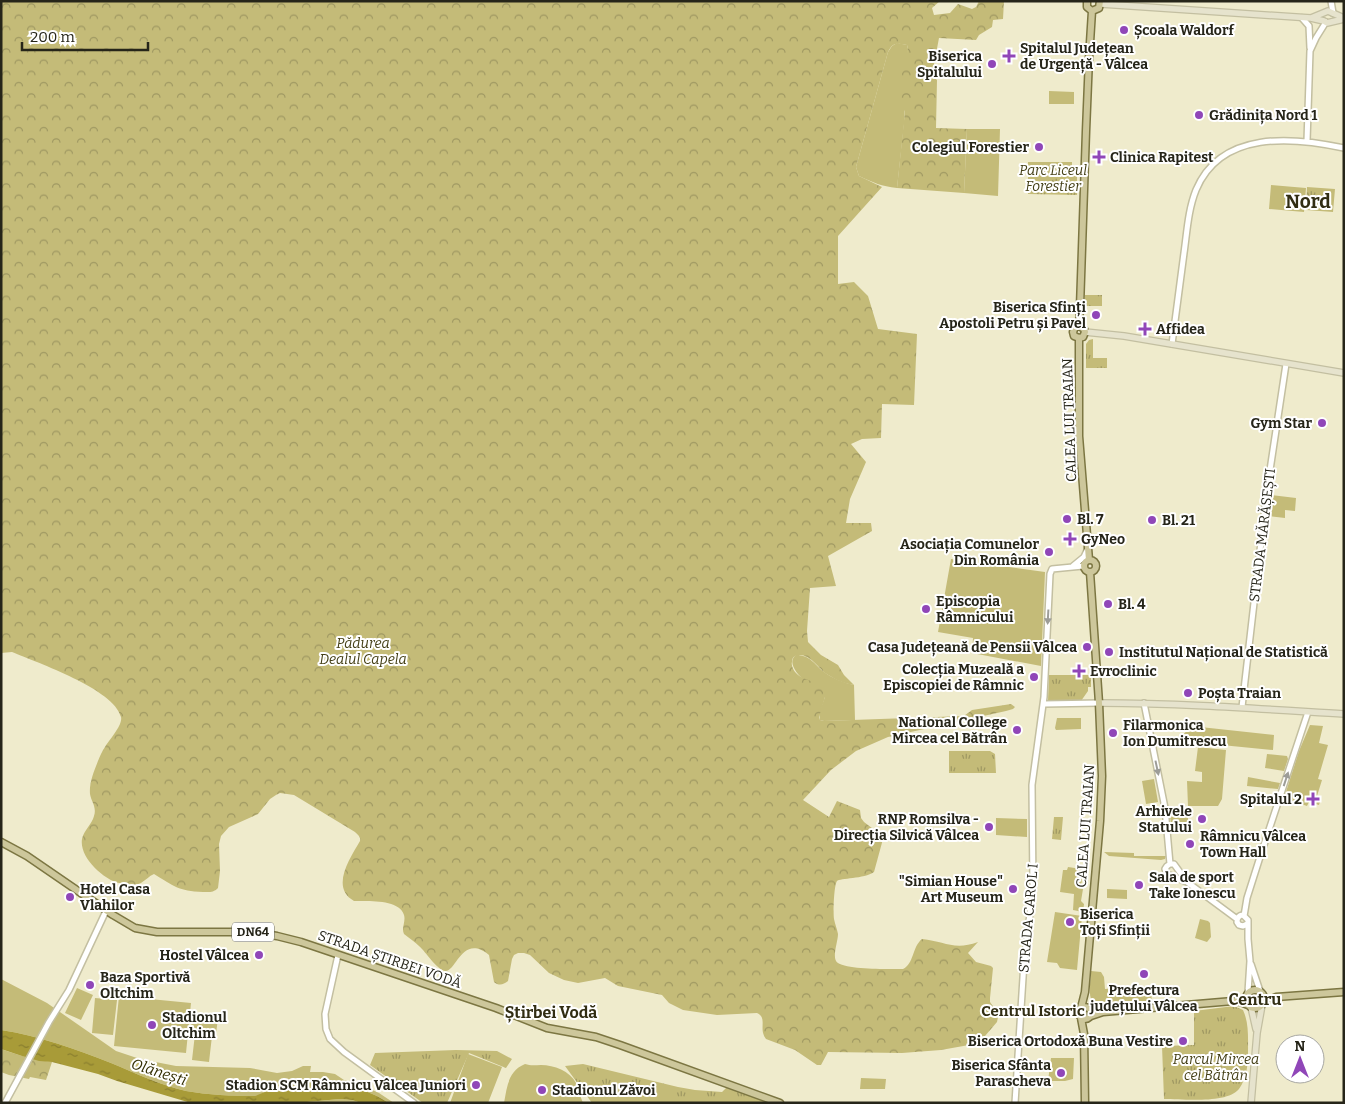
<svg xmlns="http://www.w3.org/2000/svg" width="1345" height="1104" font-family="Bitter,serif">
  <style>
    .green { fill: #c4bb78 }
    .forest { fill: url(#forest-crowns) }
    .park { fill: url(#park-tufts) }
    .water { fill: url(#water-ripples) }
    .lines { fill: none; stroke-linecap: round; stroke-linejoin: round }
    .tertiary-casing { stroke: #c3bfa1; stroke-width: 8 }
    .secondary-casing { stroke: #c3bfa1; stroke-width: 8 }
    .primary-casing { stroke: #7c7642; stroke-width: 9 }
    .tertiary { stroke: #fff; stroke-width: 5 }
    .secondary { stroke: #e6e3cd; stroke-width: 5.5 }
    .primary { stroke: #cdc79b; stroke-width: 6 }
    .oneway { fill: #9d9d98 }
    .poi-dot { fill: #9046b8; stroke: #fff; stroke-width: 2 }
    .labels { text-anchor: middle; stroke-width: 4; stroke-linejoin: round; paint-order: stroke }
    .shield { fill: #fff; stroke: #67665e; stroke-width: 1 }
    .shield-label { font-size: 12px; font-weight: bold; fill: #262519 }
    .poi-label { font-size: 14px; font-weight: bold; fill: #262519; stroke: #fff; text-anchor: start }
    .park-label { font-size: 14px; font-style: italic; fill: #443f16; stroke: #fff }
    .street-label { font-size: 14px; fill: #262519; stroke: #fff }
    .neighbourhood-label { font-size: 15px; font-weight: bold; fill: #312d13; stroke: #fff }
    .water-label { font-size: 15px; font-style: italic; fill: #312c01; stroke: #fff }
    .quarter-label { font-size: 16px; font-weight: bold; fill: #312d13; stroke: #fff }
    .district-label { font-size: 19px; font-weight: bold; fill: #312d13; stroke: #fff }
  </style>
  <defs>
    <pattern id="forest-crowns" width="20" height="18" patternUnits="userSpaceOnUse" patternTransform="scale(1.25)"><rect width="20" height="18" fill="#c4bb78"/><path d="M2 6a3 3 0 1 1 6 0M12 15a3 3 0 1 1 6 0" fill="none" stroke="#9f9862"/></pattern>
    <pattern id="park-tufts" width="24" height="20" patternUnits="userSpaceOnUse" patternTransform="scale(1.25)"><rect width="24" height="20" fill="#c4bb78"/><path d="M3 7l-1-3M5 7V3M7 7l1-3M15 17l-1-3M17 17v-4M19 17l1-3" fill="none" stroke="#9f9862"/></pattern>
    <pattern id="water-ripples" width="26" height="14" patternUnits="userSpaceOnUse" patternTransform="scale(1.25)"><rect width="26" height="14" fill="#a89b38"/><path d="M2 4q2-2 4 0t4 0M15 11q2-2 4 0t4 0" fill="none" stroke="#897e2e"/></pattern>
  </defs>
  <rect width="100%" height="100%" fill="#efebcc"/>
  <!-- green -->
  <path class="green" d="M897 43 907 45 908 49 904 124 897 188C881 186 874 183 859 176L856 167 888 52 892 46Z
    M1049 91 1074 92V104H1049Z
    M967 129H1000L998 196 964 193Z
    M1271 185 1306 188 1304 212 1269 209Z
    M1271 495 1296 498 1295 511 1285 510V518L1269 516Z
    M951 559 1045 572 1041 666 972 653 973 638 938 632Z
    M796 655C810 655 814 664 824 672 832 678 844 683 854 685L855 720 824 721 820 720 819 713 825 697C816 690 781 667 796 655Z
    M1057 718H1081V729L1056 730 1055 728Z
    M1310 725 1323 726 1319 743 1328 745 1318 779 1322 780 1317 796 1321 798 1319 805 1309 802 1307 806 1284 798 1299 751Z
    M1191 726 1274 735 1273 750 1171 740 1182 736Z
    M1198 747 1226 750 1222 799 1218 806H1188L1187 781 1202 782V772L1195 771Z
    M1267 754 1287 756 1288 759 1284 771 1265 768Z
    M1248 777 1280 783 1278 789 1247 786Z
    M1154 779 1158 802 1146 804 1142 781Z
    M1169 810H1188V823H1171Z
    M996 818 1027 819V837L996 835Z
    M1104 852 1134 853V856H1166L1165 859 1161 860 1109 856Z
    M1068 867 1081 869 1087 872V877H1085L1084 879H1082L1081 887 1083 889 1081 901 1084 904 1083 912 1073 910 1074 894 1060 892 1063 870H1067Z
    M1107 889 1127 890V899L1107 898Z
    M1055 912 1082 916 1077 970 1060 968 1057 963 1047 962Z
    M1200 919 1208 921 1210 923 1211 937 1207 942 1195 938Z
    M1091 971 1101 972 1104 977 1105 989 1146 986 1147 990H1151L1152 1003 1100 1008C1085 1003 1091 983 1091 971Z
    M1 979 47 1003 116 1051 140 1059 176 1066 250 1068 277 1073 292 1071 303 1066H311L310 1072H323L335 1074 344 1080 363 1086 379 1093 394 1103H389L377 1096 356 1087 340 1085 269 1089 260 1095 255 1096C232 1096 208 1095 186 1091 160 1085 135 1073 111 1063 75 1049 40 1036 1 1030Z
    M77 988 93 995 81 1020 65 1013Z
    M119 996 191 1003 186 1053 114 1046Z
    M95 998 117 1000 113 1035 92 1033Z
    M192 1015 218 1018 216 1034 191 1031Z
    M195 1034 212 1036 209 1062 192 1060Z
    M468 1054 502 1067 488 1103H450Z
    M1051 1058H1074L1073 1079 1065 1081H1048Z
    M525 1064C531 1066 535 1065 541 1065 554 1065 570 1071 576 1083 579 1090 580 1096 583 1103H504C507 1087 508 1071 525 1064Z
    M861 1078 886 1079 885 1089H860Z
    M340 1099 352 1100 361 1103H296Z"/>
  <!-- forest -->
  <path class="forest" d="M1 1H940L932 8 934 15 950 13 958 4 972 9 976 7 979 1H1004L1003 19 993 20 992 27 979 35 976 40 939 38 932 75 937 80 936 128 967 129 964 193 897 188 905 111 895 101 908 49 907 45C896 43 893 42 888 52L856 167 859 176 882 187 838 236V284L854 282 868 296 878 329 917 334 914 405 882 404 881 438 862 439 851 444 866 462 850 499 846 523H871L872 531 828 556 836 586 810 588 807 631 808 642 821 655 838 665 844 675 854 685C847 684 841 682 835 679 832 677 828 675 825 673 818 667 807 651 795 656 793 657 792 659 792 662 791 665 793 670 796 673 804 682 816 678 825 692V697L819 717 820 720 824 721 964 716 972 710 1011 704 1015 707 1013 709 1006 711 888 737 856 751 831 770 803 800 829 817 837 801 860 810 861 818 864 822 881 835 883 839 874 872C864 879 840 878 837 881 834 885 833 913 834 919 835 924 837 929 838 934 838 942 831 959 838 963 849 970 889 969 903 969 914 964 912 947 922 939 944 941 954 951 978 942L968 953 976 962 991 966 993 968 990 998V1002L997 1012 998 1017 997 1022 985 1036 969 1045 941 1050 902 1053 828 1052 821 1065H817L795 1050 766 1039C758 1029 768 1018 757 1013L717 1015 683 1010 669 1003 662 995 618 986 605 978 578 983 564 980 549 973 530 955 524 953H518L514 955 512 959 508 981C503 985 499 986 494 982L489 955C462 933 456 973 445 971 436 969 426 952 419 946 415 942 409 938 404 934 401 928 406 922 404 915 400 899 367 901 354 901 330 888 350 858 360 841 361 837 358 835 355 832L294 795 280 793 276 795 270 799 258 814 229 827 221 836 219 844 220 871 218 888C213 893 209 892 203 892 178 891 174 886 154 874 149 876 146 880 141 883 135 886 125 884 119 883 103 879 79 857 82 839 84 830 92 824 94 816 97 807 91 801 90 794 89 783 94 771 98 761 100 756 102 751 105 747 109 740 123 725 121 717 114 689 38 663 12 652L1 653Z
    M1 1049C18 1055 34 1060 52 1062L46 1080 30 1077 29 1079 9 1075 1 1072Z"/>
  <!-- park -->
  <path class="park" d="M1028 162H1072V169L1077 170V195L1028 194Z
    M1307 187 1335 189 1333 212 1306 210Z
    M1085 295H1102V306H1085Z
    M1093 339V358H1107V368H1086V344L1089 340Z
    M1049 675H1091V687H1088V691L1081 701H1048Z
    M949 751H990L995 754 996 773H949Z
    M1054 817H1063L1061 840 1052 839Z
    M1234 1006 1243 1010C1249 1023 1248 1037 1248 1052 1248 1064 1247 1078 1239 1089 1227 1104 1183 1099 1164 1099L1162 1046 1194 1045V1011Z
    M456 1050 497 1051 512 1059 506 1068 469 1053 447 1103H423L370 1065 375 1053Z
    M583 1064 678 1087 695 1090 722 1092 728 1086 771 1103H592L565 1066Z"/>
  <!-- water -->
  <path class="water" d="M1 1030C40 1036 75 1049 111 1063 135 1073 160 1085 186 1091 208 1095 232 1096 255 1096L260 1094 274 1088 307 1087 340 1085 356 1087 377 1096 389 1103H361L352 1100 340 1099 296 1103H191L117 1081 98 1074 52 1062 39 1061 22 1056 1 1049Z"/>
  <g class="lines">
    <!-- tertiary casing -->
    <g class="tertiary-casing">
      <path id="tertiary" d="M1331 1 1333 13
        M1302 18 1309 26 1310 48
        M1307 141 1310 51 1316 38 1326 22
        M1172 344C1176 313 1180 283 1184 253 1187 232 1188 210 1196 190 1221 130 1293 137 1344 148
        M1073 566 1084 557 1088 548
        M1144 703 1165 808 1170 864
        M1044 704 1099 703
        M1242 707 1267 490 1286 364
        M1187 882 1167 874 1165 869 1167 866 1170 864H1174L1187 882 1237 919
        M1244 916 1247 898 1260 857 1308 712
        M1247 924 1243 926 1239 925 1237 922C1237 918 1239 915 1243 915L1248 920V939L1250 961 1248 992
        M338 955 325 1014 326 1029 330 1039 344 1052 414 1103
        M1251 964 1260 991
        M5 1103 49 1022 69 990 106 911
        M1015 1103 1024 962 1033 889 1032 785 1044 697 1050 574 1052 569 1083 566"/>
    </g>
    <!-- secondary casing -->
    <g class="secondary-casing">
      <path id="secondary" d="M1101 4 1311 18 1324 21 1327 23 1344 19
        M1311 18 1328 11 1344 18
        M1085 332 1124 336 1344 373
        M1099 703C1181 703 1262 709 1344 714
        M1251 1007 1256 1029
        M1251 1103 1257 1033 1262 1005"/>
    </g>
    <!-- primary casing -->
    <g class="primary-casing">
      <path id="primary" d="M1087 1V7L1092 11 1099 8 1100 1
        M1079 338 1074 336 1073 332 1075 327 1079 326 1080 307 1086 131 1089 58 1092 11
        M1079 338V436L1089 560
        M1079 338 1083 337 1085 332 1084 329 1079 326
        M1084 566a6 6 0 1 1 12 0a6 6 0 1 1-12 0Z
        M1 842 27 856 113 915 135 928 157 932H252L277 936 301 942 496 1008 547 1028 596 1037 620 1045 780 1103
        M1246 999a9 9 0 1 1 18 0a9 9 0 1 1-18 0Z
        M1263 1003 1276 997 1344 992
        M1079 1013a6 6 0 1 1 12 0a6 6 0 1 1-12 0Z
        M1081 1008 1085 992 1100 821 1102 776 1099 703 1090 572
        M1091 1016 1103 1012 1233 1001 1241 1002 1248 1005
        M1081 1018 1084 1034 1085 1103"/>
    </g>
    <!-- tertiary -->
    <use href="#tertiary" class="tertiary"/>
    <!-- secondary -->
    <use href="#secondary" class="secondary"/>
    <!-- primary -->
    <use href="#primary" class="primary"/>
  </g>
  <!-- one-way arrows -->
  <defs><path id="oneway-solid" d="M-6-.8H1V-3.2L6.5 0L1 3.2V.8H-6Z" transform="scale(1.25)"/></defs>
  <g class="oneway">
    <use href="#oneway-solid" transform="translate(1048 617) rotate(93)"/>
    <use href="#oneway-solid" transform="translate(1157 768) rotate(78)"/>
    <use href="#oneway-solid" transform="translate(1286 779) rotate(-72)"/>
  </g>
  <!-- markers -->
  <g class="poi-dot">
    <circle cx="1124" cy="30" r="5"/>
    <path d="M1006.5 48.5h5v5h5v5h-5v5h-5v-5h-5v-5h5z"/>
    <circle cx="992" cy="64" r="5"/>
    <circle cx="1199" cy="115" r="5"/>
    <circle cx="1039" cy="147" r="5"/>
    <path d="M1096.5 149.5h5v5h5v5h-5v5h-5v-5h-5v-5h5z"/>
    <circle cx="1096" cy="315" r="5"/>
    <path d="M1142.5 321.5h5v5h5v5h-5v5h-5v-5h-5v-5h5z"/>
    <circle cx="1322" cy="423" r="5"/>
    <circle cx="1067" cy="519" r="5"/>
    <circle cx="1152" cy="520" r="5"/>
    <path d="M1067.5 531.5h5v5h5v5h-5v5h-5v-5h-5v-5h5z"/>
    <circle cx="1049" cy="552" r="5"/>
    <circle cx="1108" cy="604" r="5"/>
    <circle cx="926" cy="609" r="5"/>
    <circle cx="1087" cy="647" r="5"/>
    <circle cx="1109" cy="652" r="5"/>
    <path d="M1076.5 663.5h5v5h5v5h-5v5h-5v-5h-5v-5h5z"/>
    <circle cx="1034" cy="677" r="5"/>
    <circle cx="1188" cy="693" r="5"/>
    <circle cx="1017" cy="730" r="5"/>
    <circle cx="1113" cy="733" r="5"/>
    <path d="M1310.5 791.5h5v5h5v5h-5v5h-5v-5h-5v-5h5z"/>
    <circle cx="1202" cy="819" r="5"/>
    <circle cx="989" cy="827" r="5"/>
    <circle cx="1190" cy="844" r="5"/>
    <circle cx="1139" cy="885" r="5"/>
    <circle cx="1013" cy="889" r="5"/>
    <circle cx="70" cy="897" r="5"/>
    <circle cx="1070" cy="922" r="5"/>
    <circle cx="259" cy="955" r="5"/>
    <circle cx="1144" cy="974" r="5"/>
    <circle cx="90" cy="985" r="5"/>
    <circle cx="152" cy="1025" r="5"/>
    <circle cx="1183" cy="1041" r="5"/>
    <circle cx="1061" cy="1073" r="5"/>
    <circle cx="476" cy="1085" r="5"/>
    <circle cx="542" cy="1090" r="5"/>
  </g>
  <g class="labels">
    <!-- shield labels -->
    <rect class="shield" x="232" y="922.5" width="42" height="19" rx="4"/>
    <g class="shield-label">
      <text x="253" y="936">DN64</text>
    </g>
    <!-- poi labels -->
    <g class="poi-label">
      <text x="1134" y="35">Școala Waldorf</text>
      <text x="1020" y="53">Spitalul Județean<tspan x="1020" dy="16">de Urgență - Vâlcea</tspan></text>
      <text x="982" y="61" text-anchor="end">Biserica<tspan x="982" dy="16">Spitalului</tspan></text>
      <text x="1209" y="120">Grădinița Nord 1</text>
      <text x="1029" y="152" text-anchor="end">Colegiul Forestier</text>
      <text x="1110" y="162">Clinica Rapitest</text>
      <text x="1086" y="312" text-anchor="end">Biserica Sfinți<tspan x="1086" dy="16">Apostoli Petru și Pavel</tspan></text>
      <text x="1156" y="334">Affidea</text>
      <text x="1312" y="428" text-anchor="end">Gym Star</text>
      <text x="1077" y="524">Bl. 7</text>
      <text x="1162" y="525">Bl. 21</text>
      <text x="1081" y="544">GyNeo</text>
      <text x="1039" y="549" text-anchor="end">Asociația Comunelor<tspan x="1039" dy="16">Din România</tspan></text>
      <text x="936" y="606">Episcopia<tspan x="936" dy="16">Râmnicului</tspan></text>
      <text x="1118" y="609">Bl. 4</text>
      <text x="1077" y="652" text-anchor="end">Casa Județeană de Pensii Vâlcea</text>
      <text x="1119" y="657">Institutul Național de Statistică</text>
      <text x="1024" y="674" text-anchor="end">Colecția Muzeală a<tspan x="1024" dy="16">Episcopiei de Râmnic</tspan></text>
      <text x="1090" y="676">Evroclinic</text>
      <text x="1198" y="698">Poșta Traian</text>
      <text x="1007" y="727" text-anchor="end">National College<tspan x="1007" dy="16">Mircea cel Bătrân</tspan></text>
      <text x="1123" y="730">Filarmonica<tspan x="1123" dy="16">Ion Dumitrescu</tspan></text>
      <text x="1302" y="804" text-anchor="end">Spitalul 2</text>
      <text x="1192" y="816" text-anchor="end">Arhivele<tspan x="1192" dy="16">Statului</tspan></text>
      <text x="979" y="824" text-anchor="end">RNP Romsilva -<tspan x="979" dy="16">Direcția Silvică Vâlcea</tspan></text>
      <text x="1200" y="841">Râmnicu Vâlcea<tspan x="1200" dy="16">Town Hall</tspan></text>
      <text x="1149" y="882">Sala de sport<tspan x="1149" dy="16">Take Ionescu</tspan></text>
      <text x="1003" y="886" text-anchor="end">"Simian House"<tspan x="1003" dy="16">Art Museum</tspan></text>
      <text x="80" y="894">Hotel Casa<tspan x="80" dy="16">Vlahilor</tspan></text>
      <text x="1080" y="919">Biserica<tspan x="1080" dy="16">Toți Sfinții</tspan></text>
      <text x="249" y="960" text-anchor="end">Hostel Vâlcea</text>
      <text x="100" y="982">Baza Sportivă<tspan x="100" dy="16">Oltchim</tspan></text>
      <text x="1144" y="995" text-anchor="middle">Prefectura<tspan x="1144" dy="16">județului Vâlcea</tspan></text>
      <text x="162" y="1022">Stadionul<tspan x="162" dy="16">Oltchim</tspan></text>
      <text x="1173" y="1046" text-anchor="end">Biserica Ortodoxă Buna Vestire</text>
      <text x="1051" y="1070" text-anchor="end">Biserica Sfânta<tspan x="1051" dy="16">Parascheva</tspan></text>
      <text x="466" y="1090" text-anchor="end">Stadion SCM Râmnicu Vâlcea Juniori</text>
      <text x="552" y="1095">Stadionul Zăvoi</text>
    </g>
    <!-- park labels -->
    <g class="park-label">
      <text x="1053" y="175">Parc Liceul<tspan x="1053" dy="16">Forestier</tspan></text>
      <text x="363" y="648">Pădurea<tspan x="363" dy="16">Dealul Capela</tspan></text>
      <text x="1216" y="1064">Parcul Mircea<tspan x="1216" dy="16">cel Bătrân</tspan></text>
    </g>
    <!-- street labels -->
    <g class="street-label">
      <text transform="translate(1069 420) rotate(-92)" y="5">CALEA LUI TRAIAN</text>
      <text transform="translate(1262 535) rotate(-83)" y="5">STRADA MĂRĂȘEȘTI</text>
      <text transform="translate(1085 826) rotate(-86)" y="5">CALEA LUI TRAIAN</text>
      <text transform="translate(1028 918) rotate(-85)" y="5">STRADA CAROL I</text>
      <text transform="translate(390 959) rotate(19)" y="5">STRADA ȘTIRBEI VODĂ</text>
    </g>
    <!-- neighbourhood labels -->
    <g class="neighbourhood-label">
      <text x="1033" y="1016">Centrul Istoric</text>
    </g>
    <!-- water labels -->
    <g class="water-label">
      <text transform="translate(159 1072) rotate(18)" y="5">Olănești</text>
    </g>
    <!-- quarter labels -->
    <g class="quarter-label">
      <text x="1255" y="1005">Centru</text>
      <text x="551" y="1018">Știrbei Vodă</text>
    </g>
    <!-- district labels -->
    <g class="district-label">
      <text x="1308" y="208">Nord</text>
    </g>
  </g>
  <!-- border -->
  <rect width="1345" height="1104" fill="none" stroke="#262519" stroke-width="5"/>
  <!-- north arrow -->
  <g transform="translate(1300 1059)"><circle r="24" fill="#ffffff" stroke="#a8a8a3"/>
  <path d="M0-4L9 19L0 12L-9 19Z" fill="#9046b8"/>
  <text y="-8" font-size="14" font-weight="bold" text-anchor="middle" fill="#262519">N</text>
  </g>
  <!-- scale -->
  <path d="M22 42v8h126v-8" fill="none" stroke="#262519" stroke-width="2.5"/>
  <text x="30" y="42" font-size="15" fill="#262519" stroke="#ffffff" stroke-width="4" paint-order="stroke">200 m</text>
</svg>
